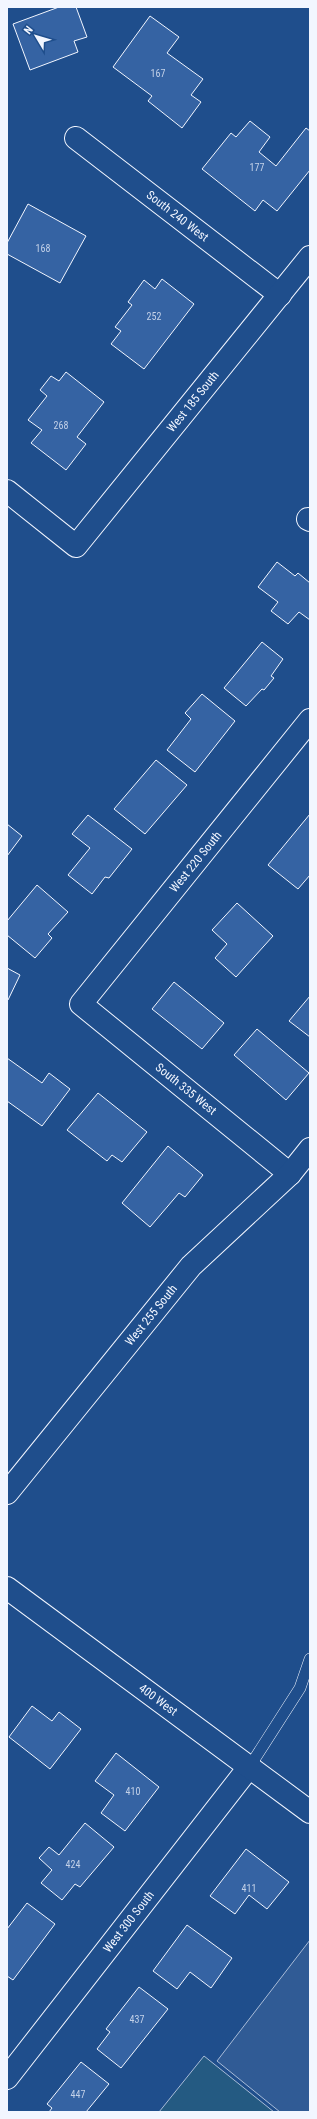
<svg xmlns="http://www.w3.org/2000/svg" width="317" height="2119" font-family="'Roboto Condensed',sans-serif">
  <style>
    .green { fill: #245a82; stroke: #a8bbd7 }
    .parking { fill: #305b95; stroke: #a8bbd7 }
    .building { fill: #3563a3; stroke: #f2f6ff }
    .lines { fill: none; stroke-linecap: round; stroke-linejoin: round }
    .service-casing { stroke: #f2f6ff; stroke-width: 12 }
    .minor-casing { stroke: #f2f6ff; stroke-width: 24 }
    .secondary-casing { stroke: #f2f6ff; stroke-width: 24 }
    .service { stroke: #1f4e8c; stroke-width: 11 }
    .minor { stroke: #1f4e8c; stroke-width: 22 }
    .secondary { stroke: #1f4e8c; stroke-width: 22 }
    .labels { text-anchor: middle; stroke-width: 3; stroke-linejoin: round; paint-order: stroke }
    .number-label { font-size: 10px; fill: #c3d1e8 }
    .street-label { font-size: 12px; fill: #f2f6ff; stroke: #1f4e8c }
  </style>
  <rect width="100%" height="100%" fill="#1f4e8c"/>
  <!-- green -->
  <path class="green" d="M204 2056 274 2112H159Z"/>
  <!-- parking -->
  <path class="parking" d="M310 1940V2112H280L217 2061Z"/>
  <!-- building -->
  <path class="building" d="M59 7H76L87 37 74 41 78 52 30 70 13 24Z
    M150 16 179 37 167 53 203 79 191 95 201 102 182 128 148 101 152 96 113 67Z
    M250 121 270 137 259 152 276 166 306 128 310 131V170L277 211 263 200 255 211 202 169 231 133 236 137Z
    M28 204 86 236 60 283 7 254V243Z
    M162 279 194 304 144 369 111 344 121 331 115 327 132 305 128 302 144 280 155 289Z
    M66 372 104 402 77 437 86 444 66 470 31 443 42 430 28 420 47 396 40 390 51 376 59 381Z
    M277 562 295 576 298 573 310 583V620L299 612 288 624 271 611 278 602 258 587Z
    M262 642 283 659 271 676 274 678 264 690 262 689 246 706 224 688Z
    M202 694 235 721 195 772 167 750 191 719 185 713Z
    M156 760 187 785 145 834 114 809Z
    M310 814V875L298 889 268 865Z
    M88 815 132 849 109 878 105 877 92 894 68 875 90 848 72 834Z
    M7 824 22 836 7 856Z
    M37 885 68 912 48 934 52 938 35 958 7 935V921Z
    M237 903 273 936 236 977 215 958 227 944 212 930Z
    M7 968 20 975 8 1000H7Z
    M174 982 224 1023 202 1049 152 1009Z
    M310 996V1037L289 1021Z
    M257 1029 309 1073 286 1100 234 1055Z
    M7 1058 42 1083 49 1073 70 1089 42 1126 7 1101Z
    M98 1093 147 1132 122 1162 112 1155 107 1161 67 1130Z
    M168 1146 203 1175 185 1197 179 1193 150 1227 122 1203Z
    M32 1706 52 1721 59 1712 81 1729 50 1769 9 1737Z
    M116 1753 159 1787 125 1831 101 1813 114 1795 95 1781Z
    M85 1823 114 1847 80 1887 75 1884 62 1900 41 1883 52 1870 39 1858 49 1847 59 1855Z
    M246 1849 289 1882 267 1909 249 1895 235 1914 210 1896Z
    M27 1903 55 1924 13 1980 7 1976V1929Z
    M187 1925 232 1958 211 1988 190 1972 177 1989 153 1971Z
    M139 1987 168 2009 121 2068 97 2049 110 2032 106 2029Z
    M81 2062 109 2084 86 2112H49L52 2108 47 2104Z"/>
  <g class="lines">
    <!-- service casing -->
    <g class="service-casing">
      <path id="service" d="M250 1766 300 1688 310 1659"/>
    </g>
    <!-- minor casing -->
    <g class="minor-casing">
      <g id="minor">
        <path id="s1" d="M76 138 280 295"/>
        <path id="s2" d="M7 491 76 546 310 257"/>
        <path d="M308 519 310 520"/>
        <path id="s3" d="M290 1174 81 1004 310 720"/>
        <path id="s4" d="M7 1493 191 1266 290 1174 310 1149"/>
        <path id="s5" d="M7 2078 250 1766"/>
      </g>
    </g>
    <!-- secondary casing -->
    <g class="secondary-casing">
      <g id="secondary">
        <path id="s6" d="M7 1588 310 1812"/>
      </g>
    </g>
    <!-- service -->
    <use href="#service" class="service"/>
    <!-- minor -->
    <use href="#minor" class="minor"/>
    <!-- secondary -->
    <use href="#secondary" class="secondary"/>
  </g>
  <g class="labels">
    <!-- number labels -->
    <g class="number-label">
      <text x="158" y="77">167</text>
      <text x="257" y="171">177</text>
      <text x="43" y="252">168</text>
      <text x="154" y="320">252</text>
      <text x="61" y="429">268</text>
      <text x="133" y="1795">410</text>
      <text x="73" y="1868">424</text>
      <text x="249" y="1892">411</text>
      <text x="137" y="2023">437</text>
      <text x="78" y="2098">447</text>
    </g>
    <!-- street labels -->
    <g class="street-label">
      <text dy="4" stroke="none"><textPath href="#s1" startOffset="128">South 240 West</textPath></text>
      <text dy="4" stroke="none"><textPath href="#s2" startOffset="274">West 185 South</textPath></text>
      <text dy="4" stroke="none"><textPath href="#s3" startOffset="452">West 220 South</textPath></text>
      <text transform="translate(186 1089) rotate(39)" y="4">South 335 West</text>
      <text dy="4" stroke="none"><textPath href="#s4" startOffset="229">West 255 South</textPath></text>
      <text dy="4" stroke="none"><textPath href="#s6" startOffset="188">400 West</textPath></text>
      <text dy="4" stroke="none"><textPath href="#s5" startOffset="198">West 300 South</textPath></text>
    </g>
  </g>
  <!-- border -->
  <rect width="317" height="2119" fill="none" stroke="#f2f6ff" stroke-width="16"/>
  <!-- north arrow -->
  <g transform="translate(36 36) rotate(308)" stroke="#1f4e8c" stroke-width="3" paint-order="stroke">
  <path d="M0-3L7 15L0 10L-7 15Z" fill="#f2f6ff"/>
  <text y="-6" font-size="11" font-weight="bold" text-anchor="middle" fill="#f2f6ff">N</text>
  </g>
</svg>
